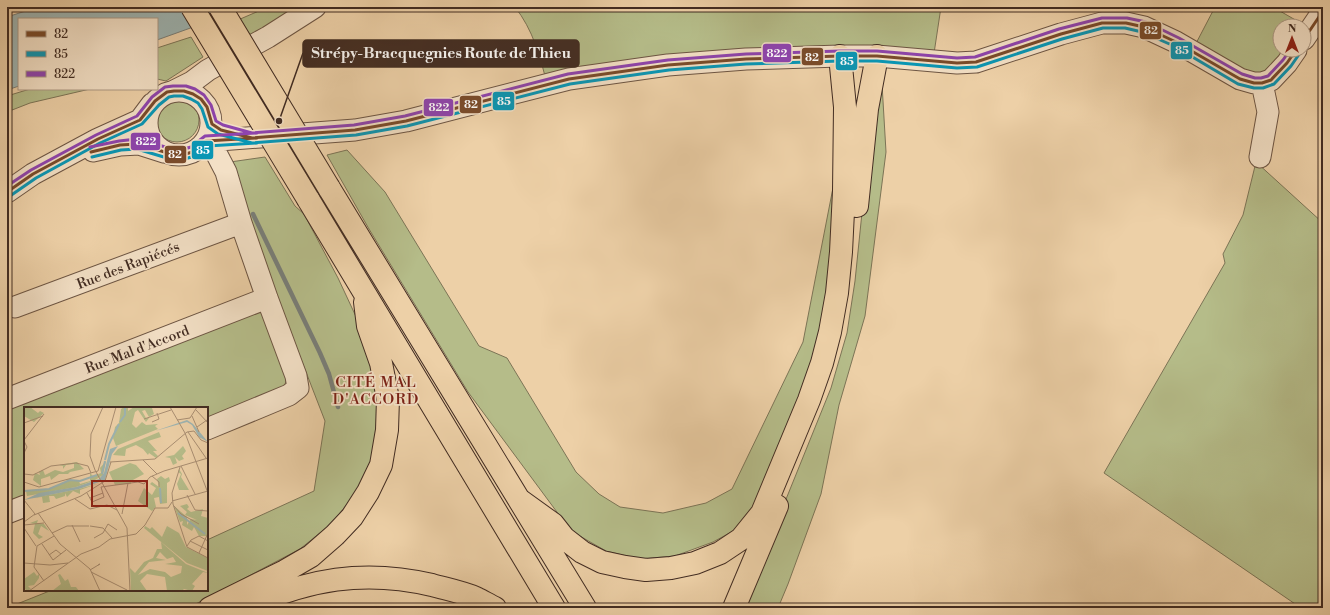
<svg xmlns="http://www.w3.org/2000/svg" width="1330" height="615" font-family="'Libre Bodoni',serif">
  <style>
    .green { fill: #b5bc89; stroke: #7c7456 }
    .water { fill: #9db4b2; stroke: #797e78 }
    .lines { fill: none; stroke-linecap: round; stroke-linejoin: round }
    .stream { stroke: #797e78; stroke-width: 4.5 }
    .minor-casing { stroke: #6d5543; stroke-width: 23 }
    .highway-casing { stroke: #422c22; stroke-width: 24 }
    .minor { stroke: #f3e0c6; stroke-width: 21 }
    .highway { stroke: #edd0a7; stroke-width: 22 }
    .highway-bridge-casing { stroke: #422c22; stroke-width: 24; stroke-linecap: butt }
    .highway-bridge { stroke: #edd0a7; stroke-width: 22 }
    .bus-1-casing { stroke: #f3e0c6; stroke-width: 6 }
    .bus-2-casing { stroke: #f3e0c6; stroke-width: 6 }
    .bus-3-casing { stroke: #f3e0c6; stroke-width: 6 }
    .bus-1 { stroke: #7a4b2a; stroke-width: 3 }
    .bus-2 { stroke: #0a96b4; stroke-width: 3 }
    .bus-3 { stroke: #8e44ad; stroke-width: 3 }
    .labels { text-anchor: middle; stroke-width: 3.5; stroke-linejoin: round; paint-order: stroke }
    .street-label { font-size: 14px; fill: #422c22; stroke: #f3e0c6 }
    .neighbourhood-label { font-size: 15px; letter-spacing: 1px; fill: #7a1f14; stroke: #f3e0c6 }
    .inset-river { fill: none; stroke: #9db4b2; stroke-width: 2 }
    .inset-road { fill: none; stroke: #a98e72; stroke-width: 1 }
    .view { fill: #8f2418; fill-opacity: 0.15; stroke: #8f2418; stroke-width: 2 }
    .inset-edge { fill: none; stroke: #422c22; stroke-width: 2 }
    .leader { fill: none; stroke: #422c22; stroke-width: 1.5 }
    .callout-dot { fill: #422c22; stroke: #f3e0c6; stroke-width: 1.5 }
    .callout { fill: #422c22; stroke: #422c22; stroke-width: 1.5 }
    .callout-label { font-size: 15px; text-anchor: middle; font-weight: bold; fill: #fff }
    .line-badge { stroke: #f3e0c6; stroke-width: 1.5 }
    .badge-label { font-size: 11px; text-anchor: middle; font-weight: bold; fill: #fff }
  </style>
  <rect width="100%" height="100%" fill="#edd0a7"/>
  <filter id="stains"><feTurbulence type="fractalNoise" baseFrequency=".005" numOctaves="4"/><feColorMatrix values="0 0 0 0 .2 0 0 0 0 .09 0 0 0 0 .02 0 0 0 .5 -.17"/></filter>
  <radialGradient id="worn" r=".72"><stop offset=".6" stop-color="#630" stop-opacity="0"/><stop offset="1" stop-color="#630" stop-opacity=".3"/></radialGradient>
  <!-- green -->
  <path class="green" d="M268 7H315L253 45 238 20Z
    M515 7H941L933 60 877 56 547 84C540 56 533 30 515 7Z
    M1215 7H1273L1311 29 1304 26H1280V50H1296L1271 80 1192 51Z
    M191 37 203 57 166 81 157 79V48Z
    M882 84 886 152 865 316 839 405 821 494 788 584 778 608H742L831 388 847 333 855 281 873 105Z
    M30 89H90L30 103 7 112V96Z
    M155 120a22 22 0 1 1 44 0a22 22 0 1 1-44 0Z
    M347 150 385 192 479 346 507 358 576 472 599 494 620 507 663 513 706 503 732 489 803 342 838 162 825 327 765 491 737 529 713 542 675 556 639 559 606 551 571 531 468 392 369 229 327 155Z
    M265 157 295 206 304 214 338 278 359 323 376 372 379 409 376 443 368 472 352 498 331 524 300 549 188 608H12V606L52 590H207V540L314 491 325 421 273 287 230 162Z
    M1256 162 1323 223V608H1301L1104 473 1225 263 1223 254 1243 215Z
    M262 309 288 373 283 392 207 423V408H25V499L7 506V405Z"/>
  <!-- water -->
  <path class="water" d="M38 7H249L157 40V19H19V86L7 90V17Z"/>
  <g class="lines">
    <!-- stream -->
    <path class="stream" d="M253 214 320 353 329 374 338 407"/>
    <!-- minor casing -->
    <g class="minor-casing">
      <path id="minor" d="M1304 39 1323 11
        M147 123a32 32 0 1 1 64 0a32 32 0 1 1-64 0Z
        M174 91 192 82 208 70 268 37 315 7
        M206 141 355 130 406 121 569 79 668 65 746 59 840 56H877L957 63 976 62 1061 34 1102 23H1126L1144 27 1176 42 1240 79 1254 83H1262L1271 80 1287 63 1296 50
        M205 142 213 147 226 172 241 223 267 298 296 376 298 388 289 395 207 429
        M93 151 120 145 139 144 164 152
        M1260 157 1268 112 1262 83
        M7 192 33 174 98 139 140 120 152 104
        M15 307 241 223
        M7 399 267 298
        M7 513 25 506"/>
    </g>
    <!-- highway casing -->
    <g class="highway-casing">
      <path id="highway" d="M329 188 585 608
        M308 199 554 608
        M857 206 867 109 877 56
        M521 501 553 524 564 538 582 552 602 562 625 567 646 570 671 568 695 563 720 553 741 539 762 513 809 400 822 363 830 332 837 293 841 252 844 191 845 107 840 56
        M210 608 285 571 311 556 335 535 352 517 368 492 381 465 387 430 388 399 381 363 368 326 365 302
        M245 608C307 579 364 569 432 585 446 589 462 592 476 598 482 601 489 605 495 608
        M734 608 777 506"/>
    </g>
    <!-- minor -->
    <use href="#minor" class="minor"/>
    <!-- highway -->
    <use href="#highway" class="highway"/>
    <!-- highway-bridge casing -->
    <g class="highway-bridge-casing">
      <path id="highway-bridge" d="M192 7 308 199
        M220 7 329 188"/>
    </g>
    <!-- highway-bridge -->
    <use href="#highway-bridge" class="highway-bridge"/>
    <!-- bus-1 casing -->
    <g class="bus-1-casing">
      <path id="bus-1" d="M1304 39 1323 11
        M91 152 120 145 137 144 168 153 181 155 193 152 206 141 257 138
        M7 192 33 174 98 139 140 120 155 101 167 92 174 91H184L193 94 201 99 207 107 212 124 221 130 252 138 355 130 406 121 569 79 668 65 746 59 840 56H877L957 63 976 62 1061 34 1102 23H1126L1144 27 1176 42 1240 79 1254 83H1262L1271 80 1287 63 1296 50"/>
    </g>
    <!-- bus-2 casing -->
    <g class="bus-2-casing">
      <path id="bus-2" d="M92 157 121 150 137 149 167 158 181 160 195 156 208 146 257 143
        M10 196 36 178 100 143 142 124 159 105 169 97 174 96H183L191 99 198 103 202 109 208 127 218 134 252 143 356 135 407 126 570 84 669 70 746 64 840 61H877L957 68 977 67 1062 39 1103 28H1125L1142 32 1174 46 1238 84 1254 88H1263L1274 84 1291 66 1300 53"/>
    </g>
    <!-- bus-3 casing -->
    <g class="bus-3-casing">
      <path id="bus-3" d="M90 147 119 141 137 139 169 148 181 150 191 147 205 136 257 133
        M7 186 31 170 96 135 137 116 152 97 165 87 173 86H186L195 89 204 95 211 105 216 121 223 125 252 133 354 125 405 116 568 74 668 60 746 54 840 51H877L957 58 975 57 1059 29 1102 18H1127L1146 22 1179 38 1242 74 1255 78H1261L1268 76 1283 60 1290 50"/>
    </g>
    <!-- bus-1 -->
    <use href="#bus-1" class="bus-1"/>
    <!-- bus-2 -->
    <use href="#bus-2" class="bus-2"/>
    <!-- bus-3 -->
    <use href="#bus-3" class="bus-3"/>
  </g>
  <g class="labels">
    <!-- street labels -->
    <g class="street-label">
      <text transform="translate(128 265) rotate(-21)" y="5">Rue des Rapiécés</text>
      <text transform="translate(137 349) rotate(-21)" y="5">Rue Mal d'Accord</text>
    </g>
    <!-- neighbourhood labels -->
    <g class="neighbourhood-label">
      <text x="376" y="387">CITÉ MAL<tspan x="376" dy="17">D'ACCORD</tspan></text>
    </g>
  </g>
  <!-- overview -->
  <g transform="translate(24 407)">
    <rect width="184" height="184" fill="#edd0a7"/>
    <path d="M0 0H6L14 6 16 4 20 6 10 15 0 9ZM100 0H104V4L110 0 128 1 130 7 125 10 121 3 118 4 122 11H125L122 15 114 3 111 5 108 17 112 21 118 15 122 18 134 17 131 19 134 22 92 39 89 31 91 20 95 16 97 2ZM135 25 137 30 124 34 133 44H129L134 49 132 51 125 46 124 48 119 42 112 38 102 42 101 49 89 48 94 42ZM159 39 162 44 158 49 160 52 155 54 151 50 153 56 149 58 146 51 141 50 150 48ZM82 54 79 68 71 73 52 80 3 89 2 84 25 82 43 74 42 72 55 74 56 77 66 74V66L69 69 77 66 76 61ZM53 55 60 62 46 65 44 67H35L27 73 26 69 17 72V79L9 73 11 66 16 68 15 65 19 63 21 68 31 63 39 65 50 61V57L42 58 39 62V59L35 58ZM106 56 112 58 120 67 107 74V77L91 78 85 65ZM155 62 158 67 157 70 165 83H155L153 77 157 67 154 65ZM137 69 141 72 145 70 146 74 143 76V96L136 97 135 90 130 91 132 100 128 104 114 94 120 81 128 88 132 81 126 77 128 75 135 80 133 72ZM76 76 56 83V87L49 84 43 90 41 86V89L32 92 30 89H25L26 95 19 96 18 90 8 91 55 82ZM163 97 165 100 163 102 167 105 179 102 177 109 184 111V134L183 129H175L170 120 168 124 158 118 159 114 156 115 150 99 163 110V118L167 112 173 113 161 108 163 105 156 99ZM14 113 13 116 20 117 25 124 17 119 14 127 19 130 15 132 9 126 11 117 6 116ZM121 119 126 122 128 120 138 130 143 119 155 126 162 140 184 151V164L163 156 120 121ZM137 135 162 157 184 166 179 165 168 177 171 179 168 184 160 182 158 184H143L141 170 123 167 116 174 123 184H107L106 161 111 166 120 155 129 151 133 142H138ZM136 145 143 152 149 150 152 155 141 157 158 159 157 166 147 170 141 165 126 162 114 168 125 155 142 153 132 151ZM10 165 13 169 15 167V171L10 178 4 179 7 182 3 184 0 181V172ZM36 167 41 174 44 172 47 180H52L55 184H28L37 177 34 168Z" fill="#b5bc89" fill-rule="evenodd"/>
    <path d="M163 13 169 17 184 35 175 30 168 18 163 15 131 24ZM94 39 88 47 81 73 55 82 0 93 15 86 52 80 75 72 80 66 86 42Z" fill="#9db4b2"/>
    <path class="inset-river" d="M96 15 101 8V0M81 53 85 37 95 17M78 67 81 54M136 81 137 96M0 84 25 82 46 73 56 74 73 68M154 106 181 127"/>
    <path class="inset-road" d="M79 0 67 27 66 49 71 63 103 121 106 184M146 0 161 26 184 86M172 3 184 16M168 9 175 25M120 12 147 3M153 13 166 11 173 0M128 15 135 12 133 6M0 16 19 9M173 20 183 13M164 25 182 51M0 33 20 7M0 34 3 40 0 46M119 53 133 67M86 55 131 52 163 25 170 24 177 33 184 36M157 59 171 87M156 60 148 86 149 97 163 140 184 151M0 67 9 68 27 59 52 56 64 59 67 66M128 69 135 75V80M0 75 15 80 74 64 92 0M77 80 114 75 120 77 126 70 140 64 184 51M63 86 68 95 80 90 77 80M163 88 171 103 184 104M66 91 79 86M51 92 66 102 83 98 93 103M0 93 11 107M148 94 184 84M150 99 157 107 175 117M14 106 36 137 66 162 76 184M98 107 104 76M10 108 57 89 81 74 87 55M0 115 11 107M0 118 20 116M48 118 56 135M66 119 79 121 88 131M0 121 12 139M28 126 43 119H65M70 131 79 126 84 117 93 123M166 134 184 143M18 137 29 153 42 143M13 139 10 160 20 174M13 139 30 129M163 139 167 133 175 129 184 134M175 146 184 126M25 148 32 143 37 147M0 156 26 158 44 156M66 163 76 157 74 158M67 165 103 183M5 184 57 147 75 140 86 132 112 127 121 118 131 101H144L148 95"/>
    <path class="view" d="M68 74H123V99H68Z"/>
    <rect width="184" height="184" class="inset-edge"/>
  </g>
  <!-- callouts -->
  <path class="leader" d="M279 121L303 53"/>
  <circle class="callout-dot" cx="279" cy="121" r="4"/>
  <rect class="callout" x="303" y="40" width="276" height="27" rx="4"/>
  <g class="callout-label">
    <text x="441" y="58">Strépy-Bracquegnies Route de Thieu</text>
  </g>
  <g class="line-badge">
    <rect x="1139" y="21" width="23" height="19" rx="4" fill="#7a4b2a"/>
    <rect x="1170" y="41" width="23" height="19" rx="4" fill="#0a96b4"/>
    <rect x="762" y="43" width="30" height="20" rx="4" fill="#8e44ad"/>
    <rect x="801" y="47" width="23" height="19" rx="4" fill="#7a4b2a"/>
    <rect x="835" y="51" width="23" height="20" rx="4" fill="#0a96b4"/>
    <rect x="492" y="91" width="23" height="20" rx="4" fill="#0a96b4"/>
    <rect x="459" y="95" width="23" height="19" rx="4" fill="#7a4b2a"/>
    <rect x="423" y="98" width="31" height="19" rx="4" fill="#8e44ad"/>
    <rect x="130" y="132" width="31" height="19" rx="4" fill="#8e44ad"/>
    <rect x="191" y="140" width="23" height="20" rx="4" fill="#0a96b4"/>
    <rect x="164" y="145" width="23" height="19" rx="4" fill="#7a4b2a"/>
  </g>
  <g class="badge-label">
    <text x="1151" y="34">82</text>
    <text x="1182" y="54">85</text>
    <text x="777" y="57">822</text>
    <text x="812" y="61">82</text>
    <text x="847" y="65">85</text>
    <text x="504" y="105">85</text>
    <text x="471" y="108">82</text>
    <text x="439" y="111">822</text>
    <text x="146" y="145">822</text>
    <text x="203" y="154">85</text>
    <text x="175" y="158">82</text>
  </g>
  <!-- margin -->
  <rect width="1330" height="615" fill="none" stroke="#edd0a7" stroke-width="24"/>
  <rect x="8" y="8" width="1314" height="599" fill="none" stroke="#422c22" stroke-width="2"/>
  <rect x="12" y="12" width="1306" height="591" fill="none" stroke="#422c22"/>
  <!-- legend -->
  <rect x="18" y="18" width="140" height="72" fill="#f3e0c6" stroke="#ac9884"/>
  <rect x="26" y="31" width="20" height="6" fill="#7a4b2a" stroke="#ac9884"/>
  <text x="54" y="38" font-size="12" fill="#422c22">82</text>
  <rect x="26" y="51" width="20" height="6" fill="#0a96b4" stroke="#ac9884"/>
  <text x="54" y="58" font-size="12" fill="#422c22">85</text>
  <rect x="26" y="71" width="20" height="6" fill="#8e44ad" stroke="#ac9884"/>
  <text x="54" y="78" font-size="12" fill="#422c22">822</text>
  <!-- north arrow -->
  <g transform="translate(1292 38)"><circle r="19" fill="#f3e0c6" stroke="#ac9884"/>
  <path d="M0-3L7 15L0 10L-7 15Z" fill="#8f2418"/>
  <text y="-6" font-size="11" font-weight="bold" text-anchor="middle" fill="#422c22">N</text>
  </g>
  <rect width="100%" height="100%" filter="url(#stains)"/>
  <rect width="100%" height="100%" fill="url(#worn)"/>
</svg>
